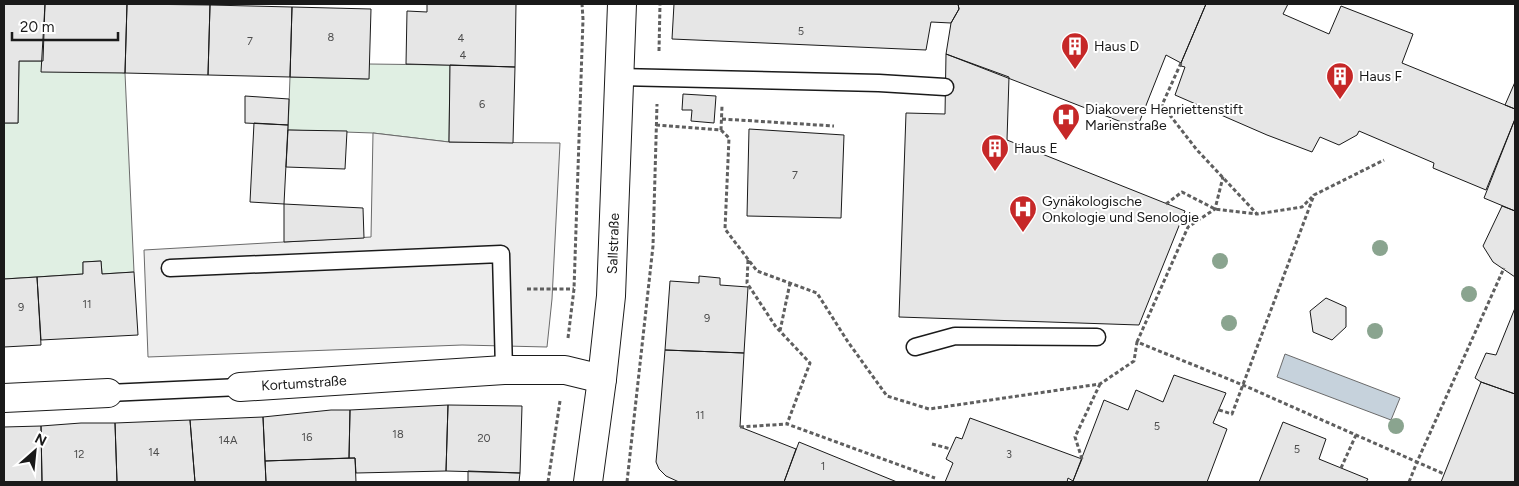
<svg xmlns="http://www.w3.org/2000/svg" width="1519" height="486" font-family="Figtree,sans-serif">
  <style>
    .green { fill: #e0efe3; stroke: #6a6a6a }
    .parking { fill: #ededed; stroke: #6a6a6a }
    .water { fill: #c6d2dc; stroke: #6a6a6a }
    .building { fill: #e6e6e6; stroke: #1a1a1a }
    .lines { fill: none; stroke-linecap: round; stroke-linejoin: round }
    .lane-casing { stroke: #1a1a1a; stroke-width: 19 }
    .street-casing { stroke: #1a1a1a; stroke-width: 30 }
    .secondary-casing { stroke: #1a1a1a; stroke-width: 30 }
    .path { stroke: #5f5f5f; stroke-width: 3; stroke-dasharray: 4 2.5; stroke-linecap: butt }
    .lane { stroke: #fff; stroke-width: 16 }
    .street { stroke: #fff; stroke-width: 28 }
    .secondary { stroke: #fff; stroke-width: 28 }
    .tree { fill: #8aa48f }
    .labels { text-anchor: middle; stroke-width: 4; stroke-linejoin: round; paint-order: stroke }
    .number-label { font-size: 11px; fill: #4d4d4d }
    .poi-label { font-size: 14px; fill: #1a1a1a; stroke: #fff; text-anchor: start }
    .street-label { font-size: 14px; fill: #1a1a1a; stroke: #fff }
  </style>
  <rect width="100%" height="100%" fill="#fff"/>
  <!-- green -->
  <path class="green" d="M19 61H43L125 73 134 272 102 274 101 261 83 262V274L4 279V123H18Z
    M369 64 450 65 449 142 373 133 288 130 290 77 368 79Z"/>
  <!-- parking -->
  <path class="parking" d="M373 133 449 142 560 143 552 299 547 347 462 345 148 357 144 250 371 237Z"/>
  <!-- water -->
  <path class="water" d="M1285 354 1400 398 1391 420 1277 377Z"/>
  <!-- building -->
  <path class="building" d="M4 4H45L43 61H19L18 123H4Z
    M45 4H127L125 73 41 72Z
    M127 4 210 5 208 75 125 73Z
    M427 4H516L515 67 406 64 407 11 427 12Z
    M674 4H958L959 9 951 23 931 22 926 50 672 39Z
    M958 4H1206L1181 63 1166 55 1137 128 946 54 951 23 959 9Z
    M1206 4H1288L1283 14 1329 34 1341 6 1413 34 1402 63 1515 109V119L1486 190 1433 168 1434 163 1359 131 1357 135 1339 145 1320 137 1312 152 1267 135 1175 95 1185 67 1181 66V63Z
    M210 5 292 7 290 77 208 75Z
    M292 7 371 9 369 79 290 77Z
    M946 54 1009 77 1007 140 1185 211 1139 325 899 317 906 113 945 114Z
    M450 65 515 67 513 143 449 142Z
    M1515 82V109L1505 105Z
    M683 94 716 96 714 123 691 121 692 110H682Z
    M245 96 289 99 288 125 245 123Z
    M1515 119V211L1484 198Z
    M254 123 288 125 284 204 250 202Z
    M749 129 844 135 841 218 747 216Z
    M288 130 347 131 345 169 286 167Z
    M284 204 363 208 364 238 284 242Z
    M1502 206 1515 211V277L1493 262 1483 246Z
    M101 261 102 274 134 272 138 335 41 340 37 277 83 274V262Z
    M699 276 720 278V285L748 287 744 353 665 350 670 281 699 283Z
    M37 277 41 345 4 347V279Z
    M1326 298 1346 307V327L1332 340 1313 332 1310 311Z
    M1515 308V394L1481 382 1475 378 1486 353 1496 355Z
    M665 350 744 353 740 427 796 449 784 482H679L666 476 659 469 656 462 657 451Z
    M1174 375 1226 393 1213 423 1227 429 1207 482H1076L1073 481 1104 400 1128 410 1136 390 1163 402Z
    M1481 382 1515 394V482H1441Z
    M448 405 522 406 520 473 446 471Z
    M448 405 446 471 356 473 355 458H349L350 410Z
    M331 410H350L349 458 265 461 263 417Z
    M263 417 266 482H195L190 420Z
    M970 418 1082 459 1073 481 1068 478 1067 482H945L953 463 946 459 956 437 962 439Z
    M190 420 195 482H117L115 423Z
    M1283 422 1326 439 1319 459 1368 479 1366 482H1259Z
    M81 423H115L117 482H42L41 426Z
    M41 426 42 482H4V427Z
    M799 442 897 482H784Z
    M355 458 356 482H262H266L265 461Z
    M468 471 520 473 519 482H468Z"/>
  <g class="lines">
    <!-- lane casing -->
    <g class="lane-casing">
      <path id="lane" d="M618 77 879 83 945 87
        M170 268 501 254 504 370
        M915 347 955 336 1097 337
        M108 393 240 387"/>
    </g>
    <!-- street casing -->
    <g class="street-casing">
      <g id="street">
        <path id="s1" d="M240 387 504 370H565L602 379"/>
        <path d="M4 398 108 393"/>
      </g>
    </g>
    <!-- secondary casing -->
    <g class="secondary-casing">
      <g id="secondary">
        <path id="s2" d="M588 482 602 379 611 296 622 4"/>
      </g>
    </g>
    <!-- path -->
    <path class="path" d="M659 51 660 4
      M1181 63 1162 105 1197 150 1257 214 1302 207 1312 197
      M722 119 834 126
      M656 125 721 130 722 106
      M721 130 729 138 725 229 757 271 817 293 848 342 887 396 929 409 1100 384 1134 361 1137 342 1243 385 1417 462 1504 268
      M1166 204 1182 192 1215 209 1257 214
      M748 260 747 283 776 327 810 363 787 424 935 478
      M527 289H574
      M780 331 790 283
      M568 338 574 289 583 19 582 4
      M1137 342 1188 227 1215 209 1223 177
      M1219 410 1232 414 1314 195 1384 160
      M740 427 787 424
      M932 444 951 449
      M1082 459 1075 437 1100 384
      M1341 468 1356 435
      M548 482 560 401
      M627 482 653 246 657 104
      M1409 482 1417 462 1444 474"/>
    <!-- lane -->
    <use href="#lane" class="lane"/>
    <!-- street -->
    <use href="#street" class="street"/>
    <!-- secondary -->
    <use href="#secondary" class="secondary"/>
  </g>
  <!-- trees -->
  <g class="tree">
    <circle cx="1380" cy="248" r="8"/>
    <circle cx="1220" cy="261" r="8"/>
    <circle cx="1469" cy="294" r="8"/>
    <circle cx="1229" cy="323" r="8"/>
    <circle cx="1375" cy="331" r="8"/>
    <circle cx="1396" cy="426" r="8"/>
  </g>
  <!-- icons -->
  <defs>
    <g id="building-pin" transform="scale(1.4375)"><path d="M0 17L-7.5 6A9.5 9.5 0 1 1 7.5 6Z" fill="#c62828" stroke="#fff"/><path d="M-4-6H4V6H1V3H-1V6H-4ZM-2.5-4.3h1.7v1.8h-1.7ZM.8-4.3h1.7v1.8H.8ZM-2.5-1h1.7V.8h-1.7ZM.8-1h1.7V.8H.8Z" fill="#fff"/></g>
    <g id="hospital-pin" transform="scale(1.4375)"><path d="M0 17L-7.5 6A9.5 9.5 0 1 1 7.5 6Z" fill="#c62828" stroke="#fff"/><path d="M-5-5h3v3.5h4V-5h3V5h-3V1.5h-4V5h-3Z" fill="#fff"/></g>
  </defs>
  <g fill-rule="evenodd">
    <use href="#building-pin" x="1075" y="46"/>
    <use href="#building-pin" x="1340" y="76"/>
    <use href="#hospital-pin" x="1066" y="117"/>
    <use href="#building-pin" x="995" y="148"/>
    <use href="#hospital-pin" x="1023" y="209"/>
  </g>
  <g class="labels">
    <!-- number labels -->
    <g class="number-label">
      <text x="801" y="35">5</text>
      <text x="331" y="41">8</text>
      <text x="461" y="42">4</text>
      <text x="250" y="45">7</text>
      <text x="463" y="59">4</text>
      <text x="482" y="108">6</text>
      <text x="795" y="179">7</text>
      <text x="87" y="308">11</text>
      <text x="21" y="311">9</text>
      <text x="707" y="322">9</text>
      <text x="700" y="419">11</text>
      <text x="1157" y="430">5</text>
      <text x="398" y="438">18</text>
      <text x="307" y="441">16</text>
      <text x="484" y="442">20</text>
      <text x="228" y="444">14A</text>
      <text x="1297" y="453">5</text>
      <text x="154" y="456">14</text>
      <text x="79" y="458">12</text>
      <text x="1009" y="458">3</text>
      <text x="823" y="470">1</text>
    </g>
    <!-- poi labels -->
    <g class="poi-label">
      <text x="1094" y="51">Haus D</text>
      <text x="1359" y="81">Haus F</text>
      <text x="1085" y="114">Diakovere Henriettenstift<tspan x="1085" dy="16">Marienstraße</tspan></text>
      <text x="1014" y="153">Haus E</text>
      <text x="1042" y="206">Gynäkologische<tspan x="1042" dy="16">Onkologie und Senologie</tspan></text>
    </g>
    <!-- street labels -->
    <g class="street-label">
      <text dy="5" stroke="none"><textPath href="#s2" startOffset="240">Sallstraße</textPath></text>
      <text dy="5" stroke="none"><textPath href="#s1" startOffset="64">Kortumstraße</textPath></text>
    </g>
  </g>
  <!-- border -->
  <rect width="1519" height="486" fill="none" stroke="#1a1a1a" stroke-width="10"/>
  <!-- north arrow -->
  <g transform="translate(35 451) rotate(27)" stroke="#ffffff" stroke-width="4" paint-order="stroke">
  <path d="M0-4L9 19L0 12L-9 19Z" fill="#1a1a1a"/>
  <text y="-8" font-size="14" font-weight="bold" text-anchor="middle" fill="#1a1a1a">N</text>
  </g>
  <!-- scale -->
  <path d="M12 32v8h106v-8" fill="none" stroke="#1a1a1a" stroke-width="2.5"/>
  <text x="20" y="32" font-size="15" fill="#1a1a1a" stroke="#ffffff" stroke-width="4" paint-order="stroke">20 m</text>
</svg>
